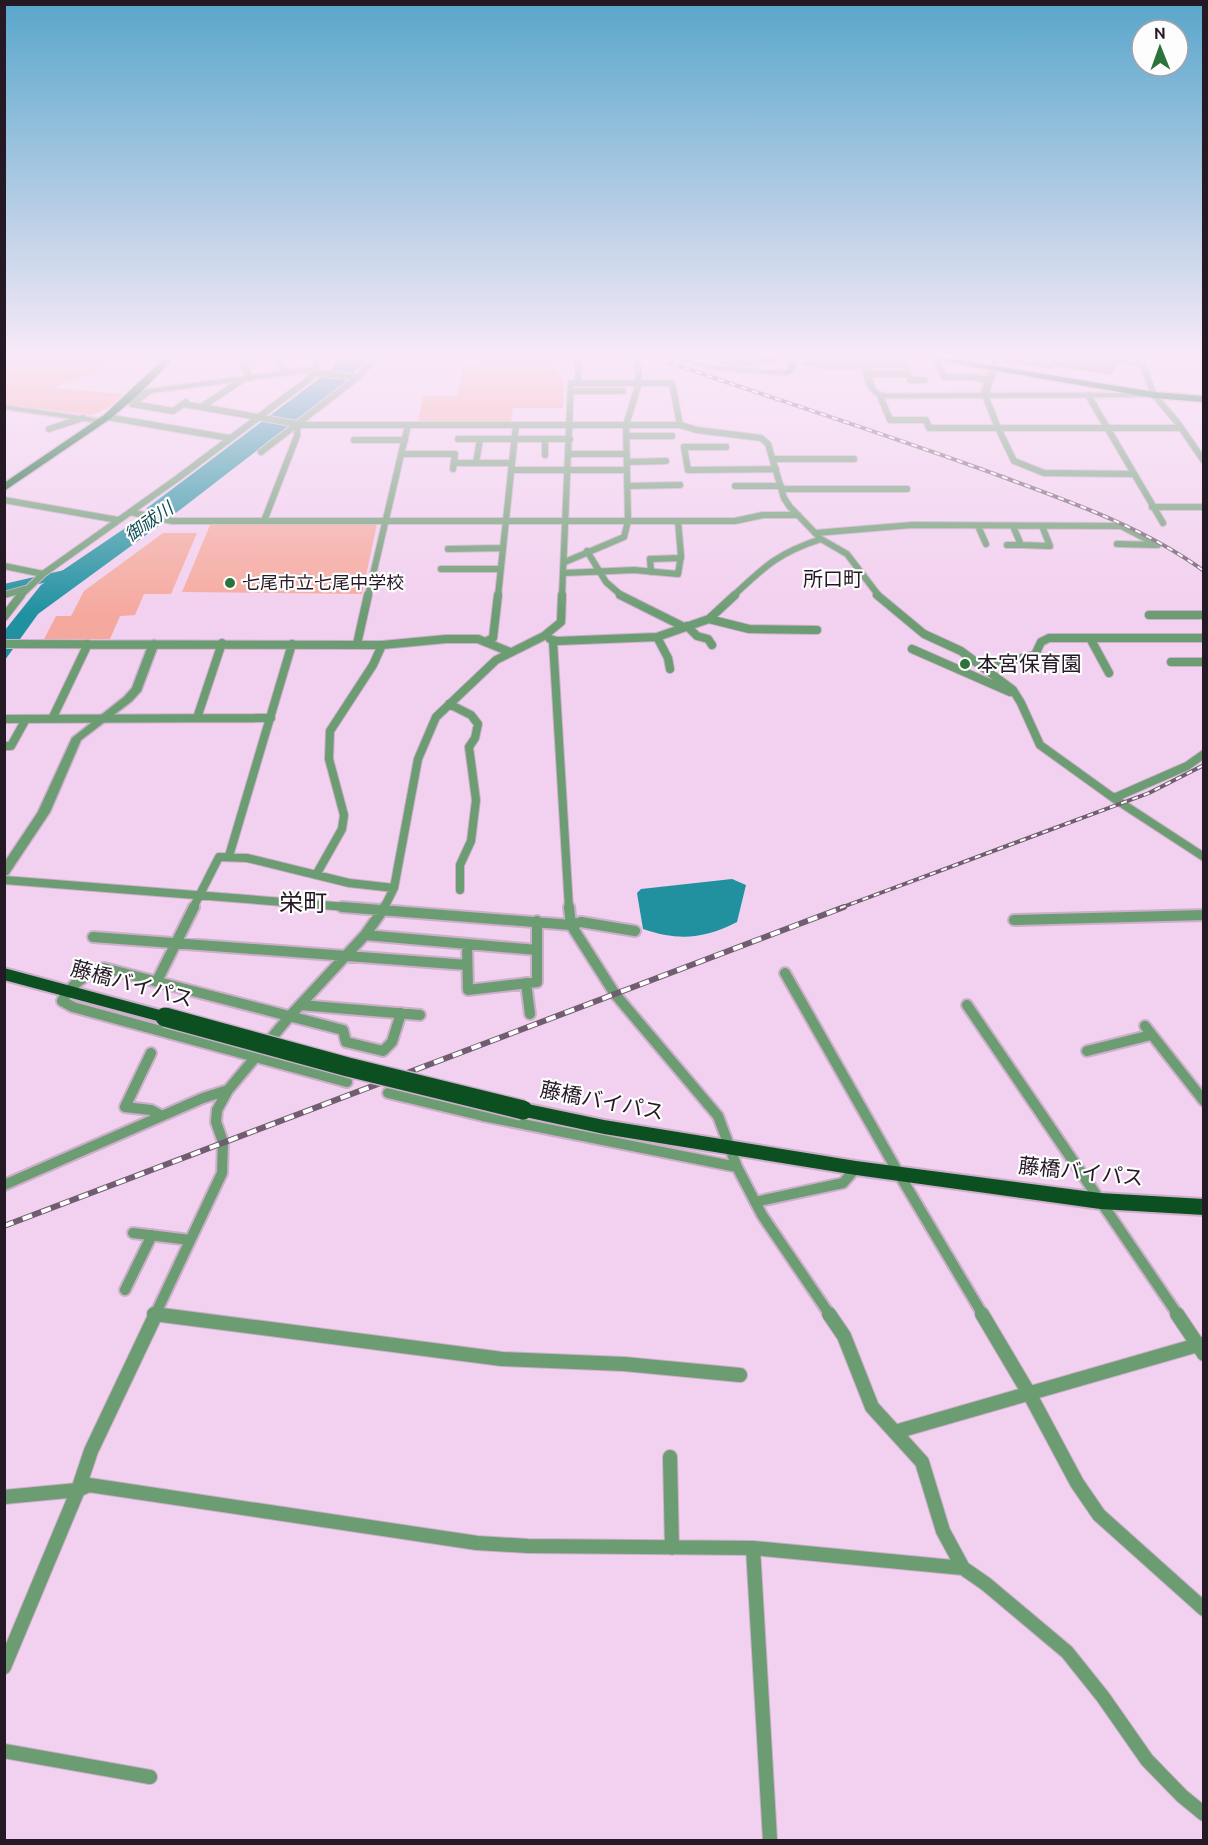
<svg xmlns="http://www.w3.org/2000/svg" width="1208" height="1845" font-family="Ubuntu,'Noto Sans JP',sans-serif">
  <style>
    .green { fill: #f5a99e }
    .water { fill: #2191a0 }
    .lines { fill: none; stroke-linecap: round; stroke-linejoin: round }
    .river { fill: #2191a0; fill-rule: evenodd }
    .minor-far3-casing { stroke: #cdafcb; stroke-width: 8 }
    .minor-far2-casing { stroke: #cdafcb; stroke-width: 10 }
    .minor-far1-casing { stroke: #cdafcb; stroke-width: 14 }
    .minor-casing { stroke: #cdafcb; stroke-width: 16 }
    .tertiary-casing { stroke: #cdafcb; stroke-width: 3 }
    .secondary-casing { stroke: #cdafcb; stroke-width: 2 }
    .primary-casing { stroke: #cdafcb; stroke-width: 3 }
    .trunk-casing { stroke: #cdafcb; stroke-width: 4 }
    .minor-far3 { stroke: #6b9c72; stroke-width: 6 }
    .minor-far2 { stroke: #6b9c72; stroke-width: 8 }
    .minor-far1 { stroke: #6b9c72; stroke-width: 10 }
    .minor { stroke: #6b9c72; stroke-width: 14 }
    .tertiary { fill: #6b9c72; fill-rule: evenodd }
    .secondary { fill: #2a7b3d; fill-rule: evenodd }
    .primary { fill: #005f23; fill-rule: evenodd }
    .trunk { fill: #0c5022; fill-rule: evenodd }
    .rail-far1-casing { stroke: #715d70; stroke-width: 4 }
    .rail-casing { stroke: #715d70; stroke-width: 6 }
    .rail-far1 { stroke: #fdfdfd; stroke-width: 2; stroke-dasharray: 6; stroke-linecap: butt }
    .rail { stroke: #fdfdfd; stroke-width: 4; stroke-dasharray: 10; stroke-linecap: butt }
    .trunk-bridge-casing { stroke: #cdafcb; stroke-width: 22; stroke-linecap: butt }
    .trunk-bridge { stroke: #0c5022; stroke-width: 19 }
    .wall { fill: #948665 }
    .shaded-wall { fill: #786d53 }
    .building { fill: #ac9c76; stroke: #786d53; stroke-width: 1.5 }
    .poi-dot { fill: #2d713c; stroke: #fdfdfd; stroke-width: 2 }
    .labels { text-anchor: middle; stroke-width: 4.5; stroke-linejoin: round; paint-order: stroke }
    .far-water-label { font-size: 18px; font-style: italic; fill: #0f4c54; stroke: #fdfdfd }
    .far-poi-label { font-size: 18px; fill: #251925; stroke: #fdfdfd; text-anchor: start }
    .far-quarter-label { font-size: 20px; fill: #251925; stroke: #fdfdfd }
    .poi-label { font-size: 21px; fill: #251925; stroke: #fdfdfd; text-anchor: start }
    .street-label { font-size: 21px; fill: #251925; stroke: #fdfdfd }
    .quarter-label { font-size: 24px; fill: #251925; stroke: #fdfdfd }
  </style>
  <rect width="100%" height="100%" fill="#f2d0ef"/>
  <!-- green -->
  <path class="green" d="M5 356H111L106 359 107 363 105 369C89 378 69 378 53 388L124 394 106 409 92 415 5 404Z
    M529 357 550 359 564 382 563 408H513L511 422 418 423 423 396H457L463 366 490 359Z
    M377 524 362 594 182 592 210 525Z
    M163 533H197L171 594H144L135 615 120 616 110 639H44L56 616H71L84 591Z"/>
  <!-- water -->
  <path class="water" d="M342 356H370L343 384 172 516 38 614 5 660V630L41 585 146 514 147 508 332 369 337 359Z
    M732 879 746 885 737 922C704 939 678 941 643 929L637 893 641 889Z"/>
  <g class="lines">
    <!-- river -->
    <path class="river" d="M254 440 258 441V445L202 490H194V484Z
      M73 568 80 572 78 575 4 592V584Z"/>
    <!-- minor-far3 casing -->
    <g class="minor-far3-casing">
      <path id="minor-far3" d="M578 356V383
        M902 356 910 380H925
        M1096 356 1142 363
        M1145 356 1142 363 1154 395 1177 422 1204 461
        M552 357H637
        M182 359 209 356
        M936 359 944 377H972L988 380
        M866 364H904
        M314 373 358 377
        M867 374H908
        M250 378 241 360 276 356 285 373
        M571 391H623
        M148 392 132 404 173 411 186 402
        M985 395 998 428H1180
        M1088 395 1163 523
        M883 396H880L890 420H926L929 428H998L1014 461 1044 473 1133 474
        M183 404 201 407 244 379
        M201 407 303 425H680L697 430 761 438 768 444 784 498 790 507 821 539 847 554 879 596
        M107 417 229 438
        M49 429 83 418
        M627 436H672
        M458 439H570
        M545 439V455
        M354 440H405
        M726 447H684L688 470 776 469
        M261 452 358 377 373 361 387 356
        M402 454H455L453 469
        M570 454H627
        M773 459H854
        M627 462 666 461
        M454 463H476L480 439
        M476 463H512
        M511 470H627
        M627 486 680 485
        M735 486H781
        M782 489H907
        M4 500 118 520
        M1152 507H1204
        M130 512 172 521H735L763 515H798
        M264 521 297 436 298 424
        M978 526 986 544
        M815 533 912 525 1121 526 1158 545 1117 544
        M1007 545H1021L1013 526
        M1021 545 1050 546 1042 526
        M448 549 502 548
        M587 551 606 582 622 596
        M565 562 624 537 628 521 626 425 639 383 637 356
        M4 566 43 574
        M441 569H500
        M651 572 650 559 681 558
        M564 573 634 570 678 574 681 556 678 521
        M4 595 25 589
        M20 596 43 574 178 478 308 380 314 373 317 360 324 356
        M368 596 408 425
        M498 596 516 425
        M562 596 571 383H672L680 425
        M733 596C765 566 778 553 821 539"/>
    </g>
    <!-- minor-far2 casing -->
    <g class="minor-far2-casing">
      <path id="minor-far2" d="M620 595 684 627
        M877 595 924 634 961 651 1013 690 1021 703 1040 745 1115 799 1204 857
        M1149 615H1204
        M4 617 21 595
        M709 619 749 629 817 630
        M687 626 697 636 708 639 712 645
        M657 637 668 658 670 669
        M1090 638 1109 673
        M550 639 557 641 657 637 709 619 735 595
        M487 641 493 638 498 595
        M553 641 569 908
        M4 644 382 645 446 639H478L510 652
        M357 644 368 595
        M912 649 1010 692
        M1171 662H1204
        M983 667 1035 655 1041 642 1049 638H1204
        M449 704 471 715 478 724 475 738 469 747 476 800 471 841 460 865V890
        M197 718 222 643
        M4 719 271 718
        M52 719 88 644
        M4 746H11L26 719
        M1114 798 1187 766 1204 754
        M229 856 292 644
        M316 875 342 829 344 815 329 759 330 731 373 665 382 645
        M4 880 360 908
        M193 908 219 857 247 858 349 883 394 888
        M384 908 394 888 418 759 436 717 496 660 544 636 561 622 562 595"/>
    </g>
    <!-- minor-far1 casing -->
    <g class="minor-far1-casing">
      <path id="minor-far1" d="M342 907 571 925 581 922 635 931
        M569 907 571 925 615 994 718 1116 737 1167 762 1215 830 1315
        M1014 920 1204 915
        M365 935 537 950
        M93 937 467 965
        M467 944 468 990 537 982V921
        M785 973 899 1174 983 1315
        M157 981 194 907
        M526 983 530 1014
        M300 1005 420 1015
        M967 1005 1178 1315
        M1145 1026 1204 1101
        M1087 1051 1151 1035
        M151 1053 125 1107 151 1110 162 1116
        M347 1082 73 1007 62 1001C72 983 85 975 104 968L343 1030 346 1042 383 1051 392 1042 401 1013
        M388 1093 483 1116 737 1167
        M4 1185 203 1098 228 1090
        M755 1202 843 1183 856 1168
        M133 1233 190 1240
        M125 1290 152 1235
        M154 1314 163 1315
        M155 1315 222 1173 223 1142 216 1122 217 1110 228 1090 289 1017 365 935 385 907"/>
    </g>
    <!-- minor casing -->
    <g class="minor-casing">
      <path id="minor" d="M154 1314 502 1359 624 1364 740 1375
        M829 1314 844 1336 872 1407 922 1462 943 1531 963 1568 986 1584 1067 1652 1103 1697 1147 1760 1182 1796 1204 1814
        M982 1314 1030 1395 1077 1483 1099 1515 1204 1609
        M1177 1314 1204 1354
        M895 1432 1201 1344
        M670 1457 672 1548
        M4 1497 78 1490 89 1485 477 1543 528 1546 753 1548 963 1568
        M753 1548 770 1840
        M4 1667 78 1490 91 1451 156 1314
        M4 1751 150 1777"/>
    </g>
    <!-- tertiary casing -->
    <g class="tertiary-casing">
      <path id="tertiary" d="M663 356H675L714 366 788 371 792 373 788 375 714 370Z
        M860 356H867L875 389 883 394 981 393 994 356H1001L989 393H1154L1158 395 1154 397 883 398C863 393 864 374 860 356Z
        M314 367 318 369 317 371 135 395 131 393 135 391Z
        M4 405 100 419 104 421 100 423 4 409Z
        M154 640 159 643 141 691 132 701 81 740 50 812 8 875H4V863L38 812 72 738 124 697 132 688 149 643Z"/>
    </g>
    <!-- secondary casing -->
    <g class="secondary-casing">
      <path id="secondary" d="M785 356H793L797 367 788 375 784 373 789 367Z"/>
    </g>
    <!-- primary casing -->
    <g class="primary-casing">
      <path id="primary" d="M167 356H176L138 395 110 419 4 491V483L104 415Z
        M912 356H933L1154 392 1204 396V402L1154 398Z"/>
    </g>
    <!-- trunk casing -->
    <g class="trunk-casing">
      <path id="trunk" d="M4 968 171 1013 174 1017 171 1021 165 1023 4 980Z
        M523 1103 604 1120 856 1161 1100 1193 1204 1199V1215L1100 1209 856 1175 604 1134 516 1115 514 1110 516 1105Z"/>
    </g>
    <!-- minor-far3 -->
    <use href="#minor-far3" class="minor-far3"/>
    <!-- minor-far2 -->
    <use href="#minor-far2" class="minor-far2"/>
    <!-- minor-far1 -->
    <use href="#minor-far1" class="minor-far1"/>
    <!-- minor -->
    <use href="#minor" class="minor"/>
    <!-- tertiary -->
    <use href="#tertiary" class="tertiary"/>
    <!-- secondary -->
    <use href="#secondary" class="secondary"/>
    <!-- primary -->
    <use href="#primary" class="primary"/>
    <!-- trunk -->
    <use href="#trunk" class="trunk"/>
    <!-- rail-far1 casing -->
    <g class="rail-far1-casing">
      <path id="rail-far1" d="M650 356C768 397 886 434 1003 477 1073 503 1143 527 1204 571
        M840 908 1149 793 1204 765"/>
    </g>
    <!-- rail casing -->
    <g class="rail-casing">
      <path id="rail" d="M4 1226 844 907"/>
    </g>
    <!-- rail-far1 -->
    <use href="#rail-far1" class="rail-far1"/>
    <!-- rail -->
    <use href="#rail" class="rail"/>
    <!-- trunk-bridge casing -->
    <g class="trunk-bridge-casing">
      <path id="trunk-bridge" d="M165 1017 348 1067 523 1110"/>
    </g>
    <!-- trunk-bridge -->
    <use href="#trunk-bridge" class="trunk-bridge"/>
  </g>
  <!-- wall -->
  <path class="wall" d="M696 356H779V362L757 364 756 366 725 365 721 364 720 357Z
    M800 356H862L860 369 830 370 803 365Z
    M1007 356H1118L1117 364 1110 375 1053 366 1051 369 1006 362Z"/>
  <!-- shaded-wall -->
  <path class="shaded-wall" d="M757 356H779V362L757 364Z
    M1053 356H1055L1053 366 1051 369Z
    M1117 356H1118L1117 364 1110 375 1113 362Z"/>
  <!-- building -->
  <path class="building" d="M1074 356H1117L1113 362Z"/>
  <!-- sky -->
  <linearGradient id="sky" x2="0" y2="1"><stop stop-color="#58a6cb"/><stop offset="0.58" stop-color="#f9eaf8"/><stop offset="1" stop-color="#f9eaf8" stop-opacity="0"/></linearGradient>
  <rect width="1208" height="614" fill="url(#sky)"/>
  <!-- markers -->
  <g class="poi-dot">
    <circle cx="230" cy="583" r="6"/>
    <circle cx="965" cy="664" r="6"/>
  </g>
  <g class="labels">
    <!-- far-water labels -->
    <g class="far-water-label">
      <text transform="translate(149 522) rotate(-35)" y="6">御祓川</text>
    </g>
    <!-- far-poi labels -->
    <g class="far-poi-label">
      <text x="242" y="589">七尾市立七尾中学校</text>
    </g>
    <!-- far-quarter labels -->
    <g class="far-quarter-label">
      <text x="833" y="586">所口町</text>
    </g>
    <!-- poi labels -->
    <g class="poi-label">
      <text x="977" y="671">本宮保育園</text>
    </g>
    <!-- street labels -->
    <g class="street-label">
      <text transform="translate(132 984) rotate(15)" y="7">藤橋バイパス</text>
      <text transform="translate(602 1101) rotate(11)" y="7">藤橋バイパス</text>
      <text transform="translate(1081 1172) rotate(6)" y="7">藤橋バイパス</text>
    </g>
    <!-- quarter labels -->
    <g class="quarter-label">
      <text x="303" y="911">栄町</text>
    </g>
  </g>
  <!-- border -->
  <rect width="1208" height="1845" fill="none" stroke="#251925" stroke-width="12"/>
  <!-- north arrow -->
  <g transform="translate(1160 48) rotate(359)"><circle r="28" fill="#fdfdfd" stroke="#a7a2a7" stroke-width="1.5"/>
  <path d="M0-4.5L10 22L0 15L-10 22Z" fill="#2d713c"/>
  <text y="-9" font-size="16" font-weight="bold" text-anchor="middle" fill="#251925">N</text>
  </g>
</svg>
